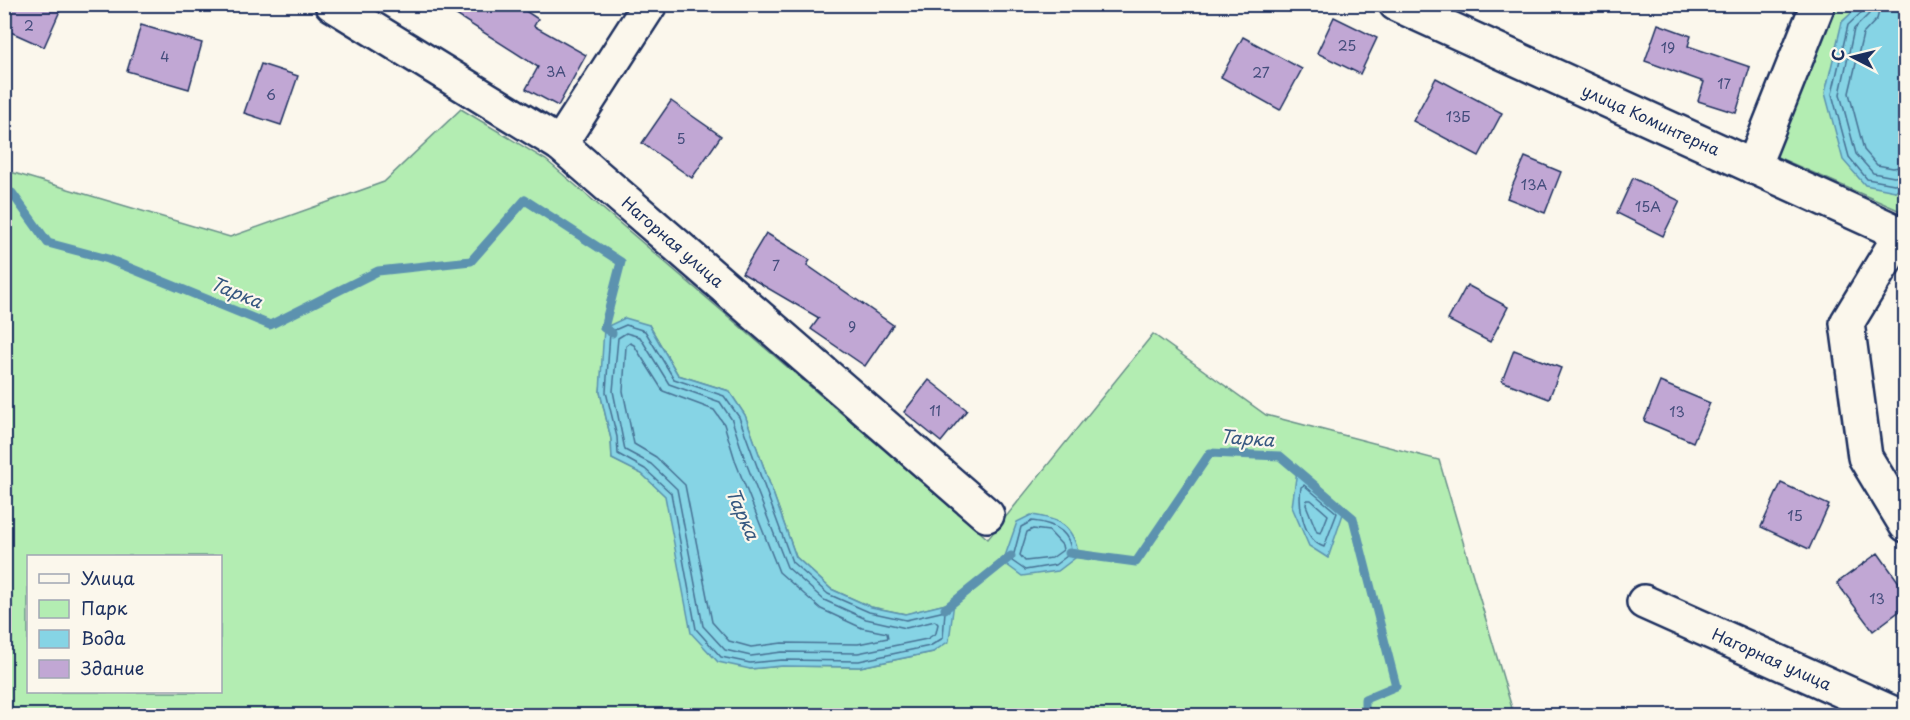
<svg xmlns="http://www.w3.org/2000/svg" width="1910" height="720" font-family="'Playpen Sans',sans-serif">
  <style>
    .green { fill: #b3edb2; stroke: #678e88; stroke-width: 1.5; fill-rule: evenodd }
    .water { fill: #86d4e5; stroke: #5b92af; stroke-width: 1.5 }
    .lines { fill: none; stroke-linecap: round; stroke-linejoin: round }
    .shore { stroke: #467194; stroke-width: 1.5 }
    .stream { stroke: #5b92af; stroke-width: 9 }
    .building { fill: #c1a7d4; stroke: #1b2f5e; stroke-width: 1.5 }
    .street-casing { stroke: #1b2f5e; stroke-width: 38 }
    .street { stroke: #fbf7ec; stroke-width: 33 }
    .labels { text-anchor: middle; stroke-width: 4.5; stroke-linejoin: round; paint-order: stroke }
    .number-label { font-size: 14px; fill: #444d7c }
    .street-label { font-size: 16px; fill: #1b2f5e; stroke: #fbf7ec }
    .water-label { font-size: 18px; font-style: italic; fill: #365880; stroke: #fbf7ec }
  </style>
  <rect width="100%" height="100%" fill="#fbf7ec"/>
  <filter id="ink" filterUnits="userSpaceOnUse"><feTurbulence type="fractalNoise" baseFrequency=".0167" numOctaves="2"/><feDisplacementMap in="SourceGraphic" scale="12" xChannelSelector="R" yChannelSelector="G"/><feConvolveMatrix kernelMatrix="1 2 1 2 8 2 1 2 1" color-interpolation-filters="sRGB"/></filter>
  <g filter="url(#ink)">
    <!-- green -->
    <path class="green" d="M1834 5H1861L1842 22 1895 191 1905 188V213L1775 156Z
      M461 109 546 160 988 539 1153 334 1266 415 1439 460 1514 715H5L4 170 230 237 384 182ZM649 325 678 375 729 391 745 415 796 557 831 589 871 607 906 614 954 602 933 652 860 667 782 666 750 669 685 595 666 496 642 474 612 459 611 439 600 392 603 365ZM28 556H220V692H28Z"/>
    <!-- water -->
    <path class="water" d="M1861 4 1905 5V188L1895 191 1865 185 1843 160 1825 93 1842 22Z
      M625 318 649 325 678 375 729 391 745 415 796 557 831 589 871 607 905 614 954 602 949 641 933 652 860 667 782 666 750 669 718 662 691 633 665 496 642 474 612 459 611 439 600 392 604 328Z
      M1297 470 1344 511 1328 558 1309 546 1292 507Z
      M1031 515C1060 519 1072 524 1079 555L1058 571 1022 576 1003 562 1017 522Z"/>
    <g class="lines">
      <!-- shore -->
      <path class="shore" d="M1864 4 1863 11 1848 25 1832 94 1849 157 1867 179 1894 184 1906 182
        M1872 4 1869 14 1854 29 1840 94 1856 154 1873 173 1894 177 1906 175
        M1881 4 1877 19 1863 34 1849 93 1864 150 1877 165 1893 168 1906 166
        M626 325 645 331 674 379 724 396 739 417 792 562 828 594 869 612 906 620 945 611 943 638 930 646 859 661 782 660 750 663 721 657 696 629 671 493 645 469 618 454 617 437 606 392 610 332Z
        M626 333 640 337 669 384 720 402 732 420 745 460 787 567 824 600 866 619 906 628 935 621 938 624 936 633 927 639 858 653 782 652 751 656 725 650 703 626 677 489 651 464 625 450 613 391 618 338Z
        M630 343 634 345 663 391 714 410 724 424 736 463 779 572 821 609 862 628 887 633 888 638 858 644 782 643 751 647 729 641 712 622 685 485 656 457 634 444 623 391 626 346Z
        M1304 485 1337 513 1324 547C1303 540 1298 506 1301 487Z
        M1307 500H1311L1328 515 1321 533 1317 532 1306 505Z
        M1032 521C1051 523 1071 530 1071 553L1055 565 1025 570 1012 561 1021 527Z
        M1033 529 1049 531 1062 545 1063 550 1052 558 1025 561 1020 555 1027 532Z"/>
      <!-- stream -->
      <path class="stream" d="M4 192 12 193 48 243 108 259 270 325 378 271 471 261 525 200 621 262 604 328 612 333
        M1069 553 1136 562 1210 453 1280 456 1353 518 1396 686 1365 699V716
        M945 609 1011 556"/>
    </g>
    <!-- building -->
    <path class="building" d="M13 4H63L44 47 4 29Z
      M439 4H515L538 19 534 26 586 55 558 106 526 89 538 67Z
      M1334 17 1377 38 1360 74 1317 53Z
      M1658 24 1691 36 1688 46 1750 67 1736 113 1698 101 1704 82 1645 61Z
      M141 25 202 43 189 89 127 71Z
      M1243 37 1302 69 1280 110 1221 77Z
      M261 64 298 76 281 125 244 113Z
      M1436 78 1502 113 1479 156 1413 121Z
      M671 101 721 136 692 178 642 143Z
      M1525 157 1561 172 1545 213 1507 198Z
      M1633 178 1680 201 1663 236 1617 213Z
      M766 233 810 260 807 265 893 325 865 366 811 329 819 318 742 273Z
      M1467 285 1508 307 1490 342 1448 320Z
      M1514 350 1561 368 1549 399 1502 381Z
      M929 380 967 410 941 442 904 412Z
      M1660 382 1710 403 1693 442 1644 421Z
      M1781 483 1829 505 1809 549 1761 527Z
      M1878 553 1905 591V607L1873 631 1837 583Z"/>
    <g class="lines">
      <!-- street casing -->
      <g class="street-casing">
        <g id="street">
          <path id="s1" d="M332 4 560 144 987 515"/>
          <path id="s2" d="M1396 4 1906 236"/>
          <path d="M560 144 650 4"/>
          <path d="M1753 167 1818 4"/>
          <path d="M1901 234 1847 323 1865 457 1906 525"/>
          <path id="s3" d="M1644 602 1899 716"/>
        </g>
      </g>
      <!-- street -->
      <use href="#street" class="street"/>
    </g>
  </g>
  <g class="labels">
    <!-- number labels -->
    <g class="number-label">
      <text x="29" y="31">2</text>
      <text x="1347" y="51">25</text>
      <text x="1668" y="53">19</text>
      <text x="165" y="62">4</text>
      <text x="556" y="77">3А</text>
      <text x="1261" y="78">27</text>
      <text x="1724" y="89">17</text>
      <text x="271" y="100">6</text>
      <text x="1458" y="122">13Б</text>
      <text x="681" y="144">5</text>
      <text x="1534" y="190">13А</text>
      <text x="1648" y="212">15А</text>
      <text x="776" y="271">7</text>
      <text x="852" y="332">9</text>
      <text x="935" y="416">11</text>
      <text x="1677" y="417">13</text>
      <text x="1795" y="521">15</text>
      <text x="1877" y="604">13</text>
    </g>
    <!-- street labels -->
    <g class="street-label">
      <text dy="6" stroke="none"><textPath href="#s2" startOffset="280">улица Коминтерна</textPath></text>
      <text dy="6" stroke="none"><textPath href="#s1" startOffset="417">Нагорная улица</textPath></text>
      <text dy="6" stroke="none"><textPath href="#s3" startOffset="140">Нагорная улица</textPath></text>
    </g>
    <!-- water labels -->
    <g class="water-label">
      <text transform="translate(236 293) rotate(22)" y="6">Тарка</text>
      <text transform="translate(1247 439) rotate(4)" y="6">Тарка</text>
      <text transform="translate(742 514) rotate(66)" y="6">Тарка</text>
    </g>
  </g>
  <!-- margin -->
  <rect width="1910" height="720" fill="none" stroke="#fbf7ec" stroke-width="24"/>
  <rect x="12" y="12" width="1886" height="696" fill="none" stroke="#1b2f5e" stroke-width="2" filter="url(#ink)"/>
  <!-- legend -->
  <rect x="27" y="555" width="195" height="138" fill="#fbf7ec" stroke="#a1a7b3" stroke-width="1.5"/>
  <rect x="39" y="574" width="30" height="9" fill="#fbf7ec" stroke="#a1a7b3" stroke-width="1.5"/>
  <text x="81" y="585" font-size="18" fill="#1b2f5e">Улица</text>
  <rect x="39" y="600" width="30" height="18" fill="#b3edb2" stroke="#a1a7b3" stroke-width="1.5"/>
  <text x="81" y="615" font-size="18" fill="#1b2f5e">Парк</text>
  <rect x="39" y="630" width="30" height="18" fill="#86d4e5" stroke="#a1a7b3" stroke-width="1.5"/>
  <text x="81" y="645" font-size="18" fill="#1b2f5e">Вода</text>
  <rect x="39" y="660" width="30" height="18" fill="#c1a7d4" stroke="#a1a7b3" stroke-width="1.5"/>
  <text x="81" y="675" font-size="18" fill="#1b2f5e">Здание</text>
  <!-- north arrow -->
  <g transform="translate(1853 57) rotate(277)" stroke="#fbf7ec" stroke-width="4.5" paint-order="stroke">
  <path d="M0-4.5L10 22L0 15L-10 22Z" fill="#1b2f5e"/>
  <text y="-9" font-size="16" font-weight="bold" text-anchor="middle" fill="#1b2f5e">С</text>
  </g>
</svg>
